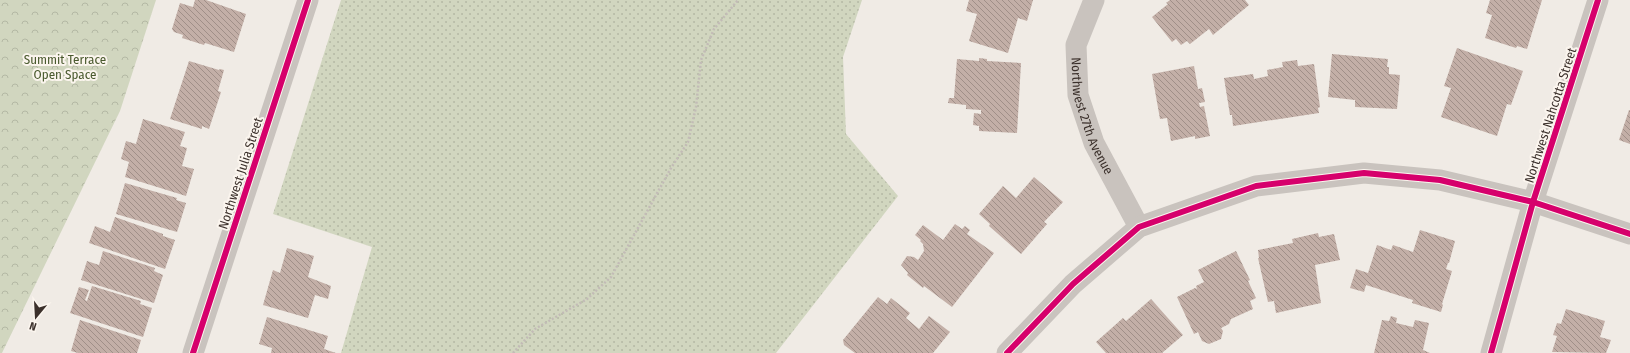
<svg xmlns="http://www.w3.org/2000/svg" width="1630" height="353" font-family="'Fira Sans Condensed',sans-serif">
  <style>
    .forest { fill: url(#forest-crowns) }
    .park { fill: url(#park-dots) }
    .building { fill: url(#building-back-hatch) }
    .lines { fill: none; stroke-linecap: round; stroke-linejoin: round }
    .path { stroke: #c2bbb6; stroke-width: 2.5; stroke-dasharray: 2 2; stroke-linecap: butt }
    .street { stroke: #c9c3be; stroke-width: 21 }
    .cycleway-casing { stroke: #fbf5ee; stroke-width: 8 }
    .cycleway { stroke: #d6006c; stroke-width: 6 }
    .labels { text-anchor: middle; stroke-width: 4; stroke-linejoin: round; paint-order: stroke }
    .park-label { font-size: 13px; fill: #4a5a2e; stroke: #fbf5ee }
    .street-label { font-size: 13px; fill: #3b302b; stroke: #fbf5ee }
  </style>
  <defs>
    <pattern id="forest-crowns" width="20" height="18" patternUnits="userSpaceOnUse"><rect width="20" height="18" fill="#d1d6bf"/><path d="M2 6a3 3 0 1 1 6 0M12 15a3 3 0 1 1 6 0" fill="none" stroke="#b4b8a4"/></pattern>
    <pattern id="park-dots" width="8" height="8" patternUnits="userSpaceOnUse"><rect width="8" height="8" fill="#d1d6bf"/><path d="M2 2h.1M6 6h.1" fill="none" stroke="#b4b8a4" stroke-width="1.8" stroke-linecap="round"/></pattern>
    <pattern id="building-back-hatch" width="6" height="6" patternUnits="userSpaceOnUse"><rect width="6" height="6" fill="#c3afa7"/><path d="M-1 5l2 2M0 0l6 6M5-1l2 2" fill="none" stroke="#a08f88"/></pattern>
  </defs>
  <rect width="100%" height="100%" fill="#f0ebe5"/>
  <!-- forest -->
  <path class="forest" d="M0 0H156L120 111 2 353H0Z"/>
  <!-- park -->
  <path class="park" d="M341 0H862L843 57 846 134 898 196 776 353H341L372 247 273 214Z"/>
  <!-- building -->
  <path class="building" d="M195 0H206L246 14 234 52 205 43 204 45 182 38 183 35 174 32 172 29 180 3 193 7Z
    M969 0H1033L1027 21 1018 18 1008 53 969 41 977 14 966 11Z
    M1170 0H1245L1249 5 1213 35 1209 29 1190 44 1187 41 1181 45 1176 39 1172 42 1152 17 1168 4 1166 3Z
    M1490 0H1542L1527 49 1517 46 1516 48 1485 38 1492 15 1486 13Z
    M1457 48 1523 71 1511 105 1507 104 1497 136 1441 117 1451 88 1444 86Z
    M1332 54 1388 59 1387 67H1389V74L1400 75 1397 109 1355 107V100L1328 97Z
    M979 58 987 59V61L1021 63 1017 133 979 131V126L973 125 974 113 981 114V110L966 109V105L948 103 949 98H954L957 59 979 61Z
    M1297 60 1298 66 1314 64 1320 107 1318 108 1319 113 1233 126 1232 115H1230L1224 78 1253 74 1254 79 1268 76 1267 70 1283 67 1282 62Z
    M189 61 219 70 220 69 224 70 218 91 221 92 209 129 202 126V129L170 119Z
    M1194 66 1198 89 1202 88 1205 102 1199 103 1200 107 1204 106 1210 136 1195 139V136L1171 141 1167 118 1160 119 1152 74Z
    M1629 110H1630V144L1619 140Z
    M143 119 185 132 180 146 187 148 182 166 194 169 186 196 125 177 129 162 121 159 126 141 136 144Z
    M1034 177 1063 202 1044 222 1047 224 1021 254 989 226 990 224 979 214 1003 186 1016 198Z
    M125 183 177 198 176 200 186 203 177 232 116 214Z
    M115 217 163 234V236L175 240 165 269 89 243 95 226 110 232Z
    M955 224 962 229 965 226 970 230 967 234 994 253 952 307 924 286 923 288 907 275 908 273 901 265 907 256 914 257 918 260 924 251 923 244 920 241 921 240 915 235 923 225 943 240Z
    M1420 230 1455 241 1449 263H1448L1446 269 1452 271 1442 304 1443 305 1441 312 1412 303 1413 300 1366 285 1364 292 1350 288 1356 269 1368 273 1377 245 1391 250 1393 245 1413 252Z
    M1318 233 1319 237 1334 234 1340 260 1315 265 1321 303 1276 313 1274 301 1268 302 1258 258H1259L1258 250 1293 243 1292 239Z
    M287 248 314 256 308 277 331 286 328 299 315 295 308 318 263 305 273 270 280 273Z
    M103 251 155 268 154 271 163 275 154 303 81 280 87 261 99 265Z
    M1236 251 1250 280 1248 281 1256 298 1250 301 1253 309 1231 319 1229 324 1221 328 1223 331 1221 339 1209 344 1202 341 1198 332 1194 334 1177 297 1195 288 1197 289 1196 286 1204 282 1198 270Z
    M92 286 141 301 140 304 152 308 143 337 70 313 79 287 89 290 85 300 87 301Z
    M878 297 887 304 891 298 910 313 906 318 919 329 929 316 950 332 933 353H855L844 345 843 340Z
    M1151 299 1183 335 1162 353H1106L1096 342 1123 318 1126 321Z
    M1566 309 1605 321 1600 337 1611 340 1606 353 1552 352 1557 336 1553 335 1557 323 1561 324Z
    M1391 316 1397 318 1396 323 1413 327 1415 320 1429 323 1423 350 1430 353H1374L1382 320 1389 321Z
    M267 317 328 336 324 349 336 353H271L272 348 259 344Z
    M80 320 141 340 137 353H78L71 351Z"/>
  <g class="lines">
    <!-- path -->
    <path class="path" d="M513 353 535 329 587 299 611 277 671 168 688 142 696 107 701 60 714 29 738 0"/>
    <!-- street -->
    <g class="street">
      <path id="s1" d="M1094 0 1076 45 1078 95 1094 143 1139 227"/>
      <path d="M193 353 308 0"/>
      <path d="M1007 353 1073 284 1139 227 1256 186 1364 173 1440 180 1533 202 1630 234"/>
      <path d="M1491 353 1533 202 1598 0"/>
    </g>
    <!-- cycleway casing -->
    <g class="cycleway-casing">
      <path id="cycleway" d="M193 353 308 0
        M1007 353 1073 284 1139 227 1256 186 1364 173 1440 180 1533 202 1630 234
        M1491 353 1533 202 1598 0"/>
    </g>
    <!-- cycleway -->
    <use href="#cycleway" class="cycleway"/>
  </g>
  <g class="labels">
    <!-- park labels -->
    <g class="park-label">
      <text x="65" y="64">Summit Terrace<tspan x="65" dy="15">Open Space</tspan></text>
    </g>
    <!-- street labels -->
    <g class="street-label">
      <text dy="5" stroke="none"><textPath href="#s1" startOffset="122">Northwest 27th Avenue</textPath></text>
      <text transform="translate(1550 115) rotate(-72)" y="5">Northwest Nahcotta Street</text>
      <text transform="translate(240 173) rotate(-72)" y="5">Northwest Julia Street</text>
    </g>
  </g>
  <!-- north arrow -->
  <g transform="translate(36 317) rotate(198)" stroke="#fbf5ee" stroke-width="3" paint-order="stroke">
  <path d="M0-3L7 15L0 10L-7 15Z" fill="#3b302b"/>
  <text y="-6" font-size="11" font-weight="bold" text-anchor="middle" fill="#3b302b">N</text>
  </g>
</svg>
